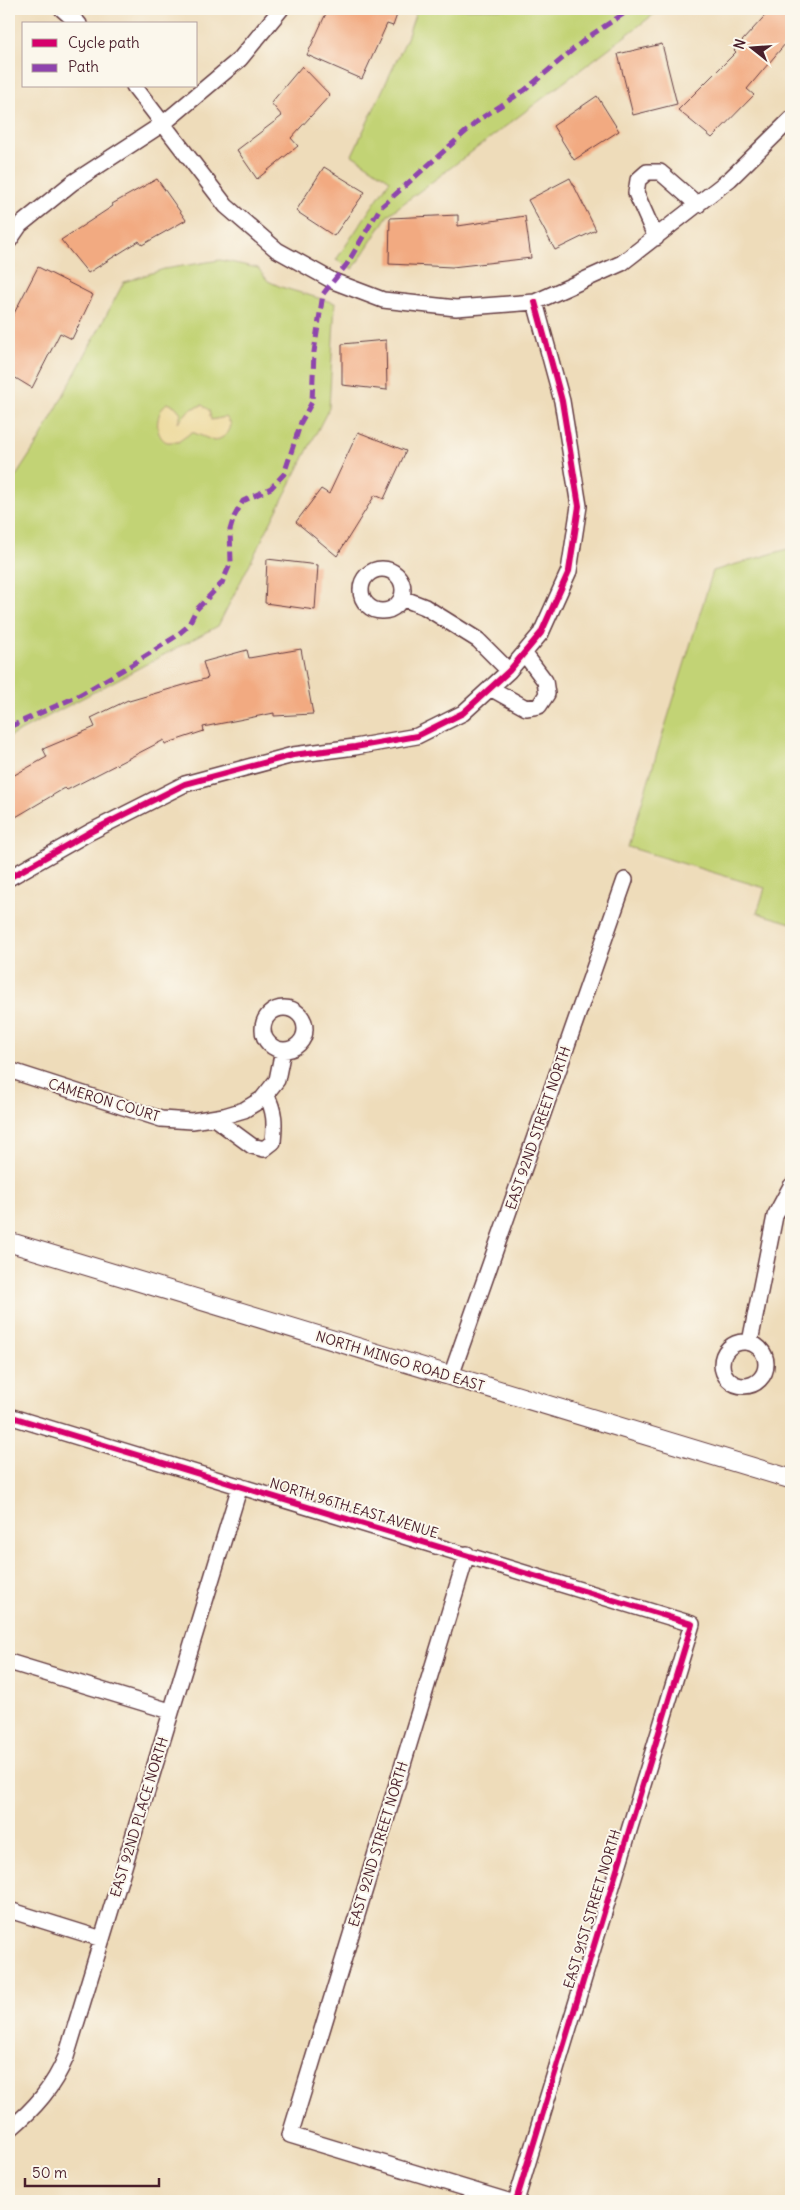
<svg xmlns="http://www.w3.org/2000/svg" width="800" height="2210" font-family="Delius,sans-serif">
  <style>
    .green { fill: #c2d375; stroke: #867950 }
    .sand { fill: #eeda9e; stroke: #9c7c64 }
    .building { fill: #f2aa81 }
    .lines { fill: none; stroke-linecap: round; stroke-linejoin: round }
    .minor-casing { stroke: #633b40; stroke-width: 18 }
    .tertiary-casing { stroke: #633b40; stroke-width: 21 }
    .minor { stroke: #fff; stroke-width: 15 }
    .tertiary { stroke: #fff; stroke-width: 19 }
    .quiet { stroke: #8e44ad; stroke-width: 5; stroke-dasharray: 10 5; stroke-linecap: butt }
    .cycleway-casing { stroke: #fbf7ec; stroke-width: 9 }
    .cycleway { stroke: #d6006c; stroke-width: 6 }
    .labels { text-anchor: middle; stroke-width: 4; stroke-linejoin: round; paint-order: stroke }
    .street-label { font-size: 14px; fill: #4a1f2b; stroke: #fbf7ec }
  </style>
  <rect width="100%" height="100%" fill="#fbf7ec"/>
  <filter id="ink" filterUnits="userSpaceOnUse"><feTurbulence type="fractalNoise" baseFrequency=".02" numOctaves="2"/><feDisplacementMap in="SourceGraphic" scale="10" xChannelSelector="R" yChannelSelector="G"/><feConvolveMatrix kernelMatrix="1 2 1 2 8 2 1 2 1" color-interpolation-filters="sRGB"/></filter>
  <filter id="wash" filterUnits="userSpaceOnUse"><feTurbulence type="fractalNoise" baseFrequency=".0096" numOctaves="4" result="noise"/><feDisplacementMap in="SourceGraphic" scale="20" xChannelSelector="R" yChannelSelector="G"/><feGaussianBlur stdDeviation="1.12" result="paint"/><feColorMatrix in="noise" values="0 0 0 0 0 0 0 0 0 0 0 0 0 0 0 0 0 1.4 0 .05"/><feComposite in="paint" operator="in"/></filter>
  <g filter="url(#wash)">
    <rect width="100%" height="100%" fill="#eedcba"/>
    <!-- green -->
    <path class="green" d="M417 9H661L388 215 353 269 336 260 390 180 352 155 407 38Z
      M220 260 258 268 268 281 281 287 335 303 329 408 218 626 9 737V487L40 439 124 282 164 269Z
      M791 548V923L757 913 765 888 628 847 713 571Z"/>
    <!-- sand -->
    <path class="sand" d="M167 403 175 406 181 413 178 423 189 410 202 405 209 410 211 420 226 417 231 424C230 434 223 438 214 441L192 432 178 442H167C153 436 156 411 167 403Z"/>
    <g id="blocks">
      <!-- building -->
      <path class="building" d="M328 9H399L393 26 387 24 362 79 307 55Z
        M771 9H791V37L747 89 754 95 712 138 678 110 736 52 734 50Z
        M662 44 677 104 633 115 618 54Z
        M302 66 330 95 291 138 298 146 257 179 237 150 282 116 271 103Z
        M597 96 619 131 574 160 553 126Z
        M324 167 365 192 334 236 296 211Z
        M570 178 596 230 555 250 528 200Z
        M157 179 186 220 142 245 139 241 88 273 61 240 113 206 112 204Z
        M458 215V226L525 216 531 258 452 267 389 264 390 218Z
        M38 267 93 295 72 339 60 333 32 388 9 374V323Z
        M386 340 387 390 342 385V344Z
        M358 432 406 451 384 499 375 495 337 556 296 522 321 489 329 494Z
        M267 559 318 565 315 610 265 603Z
        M301 649 313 714 274 716V713L203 727 204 731 165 744 164 740 67 790 65 788 9 821V778L47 757 43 749 95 727 91 718 128 700 129 701 208 678 203 662 247 650 249 658Z"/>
    </g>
  </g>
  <g filter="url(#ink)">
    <use href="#blocks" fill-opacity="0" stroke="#633b40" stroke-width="1"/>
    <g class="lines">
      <!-- minor casing -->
      <g class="minor-casing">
        <path id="minor" d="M62 9 79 24
          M134 86 226 206 277 250 333 281 383 300 456 308 535 302 622 263 730 179 791 119
          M656 238 636 193 638 180 647 172H660L698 205
          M9 241 20 225 72 183 164 123 240 59 281 9
          M361 590a21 21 0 1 1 42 0a21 21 0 1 1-42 0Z
          M402 598 425 607 478 640 509 671
          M490 688 526 708 539 706 547 694 545 681 524 653
          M9 878 90 832 185 784 293 755 355 747 417 736 463 713 509 671 541 633 569 571 579 506 562 401 535 302
          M263 1029a21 21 0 1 1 42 0a21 21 0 1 1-42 0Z
          M9 1070 161 1119 192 1121 224 1116 244 1110 262 1099 277 1080 283 1050
          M214 1118 252 1146 264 1149 273 1142C275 1122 275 1112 266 1094
          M722 1364a22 22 0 1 1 44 0a22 22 0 1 1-44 0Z
          M750 1342 775 1216 791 1186
          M451 1376 625 880
          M9 1416 692 1624 516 2201
          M467 1554 290 2135 508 2201
          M9 1662 170 1711
          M9 1910 102 1939
          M9 2130C35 2108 53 2088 66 2057L240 1486"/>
      </g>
      <!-- tertiary casing -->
      <g class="tertiary-casing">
        <path id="tertiary" d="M9 1242 791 1479"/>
      </g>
      <!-- minor -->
      <use href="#minor" class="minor"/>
      <!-- tertiary -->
      <use href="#tertiary" class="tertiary"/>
      <!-- quiet -->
      <path class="quiet" d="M9 727 76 697 133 664 175 637 188 626 196 610 222 583 231 562 230 530 234 517 243 501 271 488 284 474 301 422 312 402 314 352 323 294 347 264 380 208 480 119 525 90 588 37 631 9"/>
      <!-- cycleway casing -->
      <g class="cycleway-casing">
        <path id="cycleway" d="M9 878 90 832 185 784 293 755 355 747 417 736 463 713 509 671 541 633 569 571 579 506 562 401 535 302
          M9 1416 692 1624 516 2201"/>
      </g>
      <!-- cycleway -->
      <use href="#cycleway" class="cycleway"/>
    </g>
  </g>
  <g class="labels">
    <!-- street labels -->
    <g class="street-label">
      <text transform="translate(104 1100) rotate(17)" y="5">CAMERON COURT</text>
      <text transform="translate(538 1128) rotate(-71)" y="5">EAST 92ND STREET NORTH</text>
      <text transform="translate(400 1361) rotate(17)" y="5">NORTH MINGO ROAD EAST</text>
      <text transform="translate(354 1508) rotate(17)" y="5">NORTH 96TH EAST AVENUE</text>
      <text transform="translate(139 1817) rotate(-73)" y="5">EAST 92ND PLACE NORTH</text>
      <text transform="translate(378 1844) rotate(-73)" y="5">EAST 92ND STREET NORTH</text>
      <text transform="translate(592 1909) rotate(-73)" y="5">EAST 91ST STREET NORTH</text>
    </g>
  </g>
  <!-- margin -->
  <rect width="800" height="2210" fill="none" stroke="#fbf7ec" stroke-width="30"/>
  <!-- legend -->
  <rect x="22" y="22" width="175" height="65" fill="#fbf7ec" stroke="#b4a19f"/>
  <rect x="32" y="39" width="25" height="8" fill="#d6006c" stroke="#b4a19f"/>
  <text x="68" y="48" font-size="15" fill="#4a1f2b">Cycle path</text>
  <rect x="32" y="64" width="25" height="8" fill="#8e44ad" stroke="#b4a19f"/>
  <text x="68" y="72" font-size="15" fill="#4a1f2b">Path</text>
  <!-- north arrow -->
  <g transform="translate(752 48) rotate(287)" stroke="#fbf7ec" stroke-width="4" paint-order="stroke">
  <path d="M0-4L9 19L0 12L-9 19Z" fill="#4a1f2b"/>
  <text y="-8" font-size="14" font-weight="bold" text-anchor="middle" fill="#4a1f2b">N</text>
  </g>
  <!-- scale -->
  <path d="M25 2178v8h134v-8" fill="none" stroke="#4a1f2b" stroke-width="2.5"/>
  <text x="32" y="2178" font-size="15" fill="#4a1f2b" stroke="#fbf7ec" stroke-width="4" paint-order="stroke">50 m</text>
</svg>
